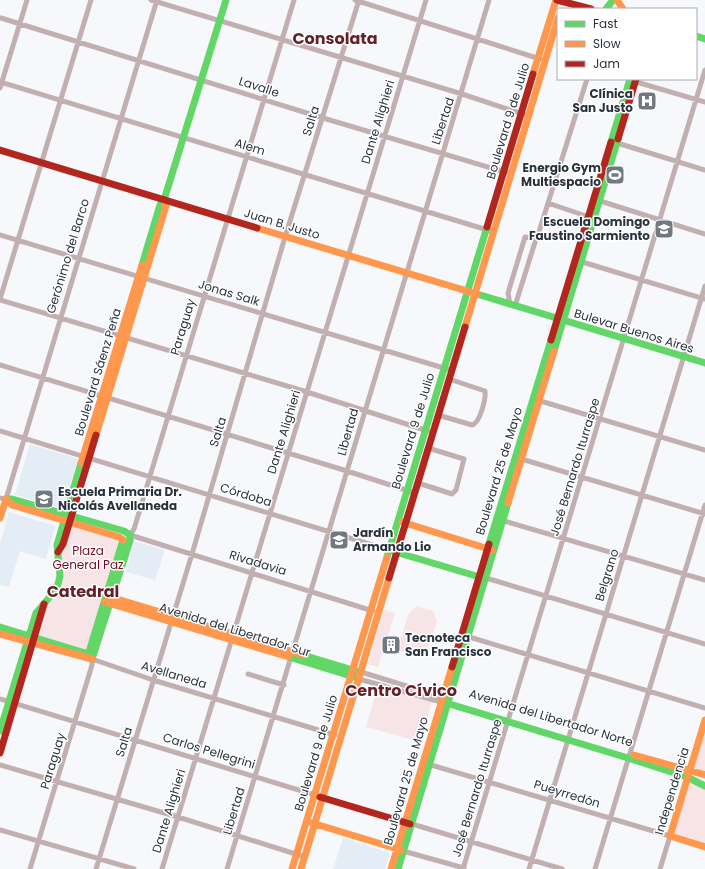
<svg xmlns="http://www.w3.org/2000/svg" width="705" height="869" font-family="Poppins,sans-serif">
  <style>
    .built { fill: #e4ecf5 }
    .green { fill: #f7e4e6 }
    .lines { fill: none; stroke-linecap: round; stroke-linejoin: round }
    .street { stroke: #c2b0b1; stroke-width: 5 }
    .fast { stroke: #63d668; stroke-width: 7 }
    .slow { stroke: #ff974d; stroke-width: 7 }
    .jam { stroke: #b3261e; stroke-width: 7 }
    .labels { text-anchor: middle; stroke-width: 3; stroke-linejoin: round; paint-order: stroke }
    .street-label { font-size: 12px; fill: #28333e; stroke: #fff }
    .poi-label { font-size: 12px; font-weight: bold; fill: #28333e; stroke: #fff; text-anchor: end }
    .park-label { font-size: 12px; fill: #750c23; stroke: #fff }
    .district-label { font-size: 16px; font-weight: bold; fill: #651f28; stroke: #fff }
  </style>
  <rect width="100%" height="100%" fill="#f6f8fb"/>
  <!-- built -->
  <path class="built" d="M30 444 78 459 63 509 15 495Z
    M9 512 55 526 46 559 20 551 9 587 0 585V544Z
    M135 541 165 550 155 580 126 572Z
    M343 838 390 853 385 869H333Z"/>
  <!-- green -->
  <path class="green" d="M70 522 122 538 89 652 35 637 42 613 57 588 58 552Z
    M417 606 433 611 437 621 425 657 397 650 409 613Z
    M384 610 395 613 378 667 368 664Z
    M378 686 432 701 421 742 366 727Z
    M705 720V775L692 770Z
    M687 777 705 786V847L670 836Z"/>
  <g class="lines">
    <!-- street -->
    <path class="street" d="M151 0 462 94 529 116
      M294 0 134 529 130 535 373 611
      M355 0 540 59
      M1 18 323 118 511 174
      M633 81 705 102
      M0 82 494 232
      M0 88 27 0
      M614 142 705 170
      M597 200 705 234
      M548 203 589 217
      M0 235 447 369
      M538 235 587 79
      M579 261 705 299
      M0 299 91 0
      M0 300 307 392 428 431
      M510 305 508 293 525 237 536 239 515 306
      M0 365 347 471 415 493
      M537 400 705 450
      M438 415 472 425C480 423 486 399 485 391L449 379
      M0 431 389 550
      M518 458 705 514
      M418 483 452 494 456 490 464 459 428 448
      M0 498 6 499 157 0
      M501 520 705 580
      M486 578 705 644
      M466 636 705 708
      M92 659 153 680 335 735
      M361 672 442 697
      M248 674 284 685
      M359 679 441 702
      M0 699 315 795
      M428 764 670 836 660 869
      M0 765 178 817 305 857
      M412 824 562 869
      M0 830 134 869
      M403 851 464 868
      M30 869 92 665V659
      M96 869 192 554 285 237 359 0
      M162 869 426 0
      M227 869 489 0
      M463 869 705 70
      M529 869 705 286
      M595 869 705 505"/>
    <!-- fast -->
    <path class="fast" d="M606 9 613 0
      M696 36 705 39
      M611 142 630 79
      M142 265 160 205 164 200 226 0
      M477 294 705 363
      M554 351 618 139
      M6 499H12L124 531 130 535
      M489 544 551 340
      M392 551 483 578
      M387 557 487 227
      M0 627 85 653 89 652
      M89 652 123 540
      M303 655 356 671
      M289 657 354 677
      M92 659 130 541V535
      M443 702 628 758 687 777 705 786
      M0 731 36 613 54 592 58 584 60 576 57 545 81 463
      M398 869 508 503"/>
    <!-- slow -->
    <path class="slow" d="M617 0 623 9
      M533 74 556 0
      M257 228 477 294
      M465 327 558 18
      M96 435 166 206 164 200
      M81 463 142 265
      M6 499 12 505 119 537 123 540
      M508 503 554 351
      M0 518 6 499
      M402 522 492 550
      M107 596 303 655
      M105 602 289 657
      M0 634 92 659
      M705 720 670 836 705 847
      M634 755 705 775
      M312 823 401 850
      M292 869 387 557
      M301 869 389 578
      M391 869 452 667"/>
    <!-- jam -->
    <path class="jam" d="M557 0 591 9
      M618 139 636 79
      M0 150 257 228
      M487 227 533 74
      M551 340 611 142
      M58 552 63 544 96 435
      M389 578 465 327
      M452 667 489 544
      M0 753 44 604
      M320 797 410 824"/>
  </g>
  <!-- icons -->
  <defs>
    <g id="hospital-square" transform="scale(1)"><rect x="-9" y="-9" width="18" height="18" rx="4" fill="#707880" stroke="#fff"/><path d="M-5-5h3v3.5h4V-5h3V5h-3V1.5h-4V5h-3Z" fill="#fff"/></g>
    <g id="stadium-square" transform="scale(1)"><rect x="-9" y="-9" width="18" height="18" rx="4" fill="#707880" stroke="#fff"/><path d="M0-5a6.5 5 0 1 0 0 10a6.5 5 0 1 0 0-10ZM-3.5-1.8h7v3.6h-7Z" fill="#fff"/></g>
    <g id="school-square" transform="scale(1)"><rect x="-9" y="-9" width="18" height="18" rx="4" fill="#707880" stroke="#fff"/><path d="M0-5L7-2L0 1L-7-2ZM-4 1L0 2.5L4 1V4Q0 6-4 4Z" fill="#fff"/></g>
    <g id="building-square" transform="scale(1)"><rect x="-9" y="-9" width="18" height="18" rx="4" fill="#707880" stroke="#fff"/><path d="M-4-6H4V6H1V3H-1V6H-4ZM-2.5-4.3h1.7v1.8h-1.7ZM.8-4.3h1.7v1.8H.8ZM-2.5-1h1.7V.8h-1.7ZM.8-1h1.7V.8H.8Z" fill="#fff"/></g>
  </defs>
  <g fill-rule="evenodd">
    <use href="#hospital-square" x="647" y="101"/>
    <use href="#stadium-square" x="615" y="175"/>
    <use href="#school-square" x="664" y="229"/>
    <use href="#school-square" x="44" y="499"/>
    <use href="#school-square" x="339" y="540"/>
    <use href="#building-square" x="391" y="645"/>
  </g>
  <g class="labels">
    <!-- street labels -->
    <g class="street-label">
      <text transform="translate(259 87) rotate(18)" y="4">Lavalle</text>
      <text transform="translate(311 121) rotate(-73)" y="4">Salta</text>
      <text transform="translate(443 121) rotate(-72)" y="4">Libertad</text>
      <text transform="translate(508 121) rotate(-73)" y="4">Boulevard 9 de Julio</text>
      <text transform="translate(378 122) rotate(-73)" y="4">Dante Alighieri</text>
      <text transform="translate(250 147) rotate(17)" y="4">Alem</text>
      <text transform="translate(282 224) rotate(17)" y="4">Juan B. Justo</text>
      <text transform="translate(68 256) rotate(-73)" y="4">Gerónimo del Barco</text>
      <text transform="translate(229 293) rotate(17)" y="4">Jonas Salk</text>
      <text transform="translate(183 327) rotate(-73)" y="4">Paraguay</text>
      <text transform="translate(634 331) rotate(17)" y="4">Bulevar Buenos Aires</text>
      <text transform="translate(98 372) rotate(-73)" y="4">Boulevard Sáenz Peña</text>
      <text transform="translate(413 431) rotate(-73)" y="4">Boulevard 9 de Julio</text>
      <text transform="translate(218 432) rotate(-73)" y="4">Salta</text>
      <text transform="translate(284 432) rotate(-73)" y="4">Dante Alighieri</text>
      <text transform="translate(348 432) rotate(-74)" y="4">Libertad</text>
      <text transform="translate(575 467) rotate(-73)" y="4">José Bernardo Iturraspe</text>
      <text transform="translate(499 471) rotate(-73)" y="4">Boulevard 25 de Mayo</text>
      <text transform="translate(246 495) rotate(17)" y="4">Córdoba</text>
      <text transform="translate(258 563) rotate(17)" y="4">Rivadavia</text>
      <text transform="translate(607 575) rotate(-73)" y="4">Belgrano</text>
      <text transform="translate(235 630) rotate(17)" y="4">Avenida del Libertador Sur</text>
      <text transform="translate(174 675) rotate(17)" y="4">Avellaneda</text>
      <text transform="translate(551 718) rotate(17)" y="4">Avenida del Libertador Norte</text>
      <text transform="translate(124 742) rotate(-73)" y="4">Salta</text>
      <text transform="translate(209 751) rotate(17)" y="4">Carlos Pellegrini</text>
      <text transform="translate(316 753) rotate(-73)" y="4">Boulevard 9 de Julio</text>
      <text transform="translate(53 761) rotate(-73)" y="4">Paraguay</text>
      <text transform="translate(406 781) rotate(-74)" y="4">Boulevard 25 de Mayo</text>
      <text transform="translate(477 788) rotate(-73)" y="4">José Bernardo Iturraspe</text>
      <text transform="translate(672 791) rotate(-73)" y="4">Independencia</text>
      <text transform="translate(567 794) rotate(17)" y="4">Pueyrredón</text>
      <text transform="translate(169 811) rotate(-73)" y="4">Dante Alighieri</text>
      <text transform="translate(234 811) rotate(-73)" y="4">Libertad</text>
    </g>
    <!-- poi labels -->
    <g class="poi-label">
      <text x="633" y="98">Clínica<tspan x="633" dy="14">San Justo</tspan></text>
      <text x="601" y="172">Energio Gym<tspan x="601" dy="14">Multiespacio</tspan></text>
      <text x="650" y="226">Escuela Domingo<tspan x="650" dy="14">Faustino Sarmiento</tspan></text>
      <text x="58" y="496" text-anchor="start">Escuela Primaria Dr.<tspan x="58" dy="14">Nicolás Avellaneda</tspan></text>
      <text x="353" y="537" text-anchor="start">Jardín<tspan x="353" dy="14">Armando Lio</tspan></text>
      <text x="405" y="642" text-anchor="start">Tecnoteca<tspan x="405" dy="14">San Francisco</tspan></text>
    </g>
    <!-- park labels -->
    <g class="park-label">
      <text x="88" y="555">Plaza<tspan x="88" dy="14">General Paz</tspan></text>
    </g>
    <!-- district labels -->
    <g class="district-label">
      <text x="335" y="44">Consolata</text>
      <text x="83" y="597">Catedral</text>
      <text x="401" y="696">Centro Cívico</text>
    </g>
  </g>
  <!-- legend -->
  <rect x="557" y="8" width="140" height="72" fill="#ffffff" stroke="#a9adb2"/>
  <rect x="565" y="21" width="20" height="6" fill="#63d668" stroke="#a9adb2"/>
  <text x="593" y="28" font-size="12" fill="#28333e">Fast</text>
  <rect x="565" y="41" width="20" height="6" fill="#ff974d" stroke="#a9adb2"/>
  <text x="593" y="48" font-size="12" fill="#28333e">Slow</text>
  <rect x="565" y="61" width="20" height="6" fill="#b3261e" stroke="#a9adb2"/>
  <text x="593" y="68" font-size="12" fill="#28333e">Jam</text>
</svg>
